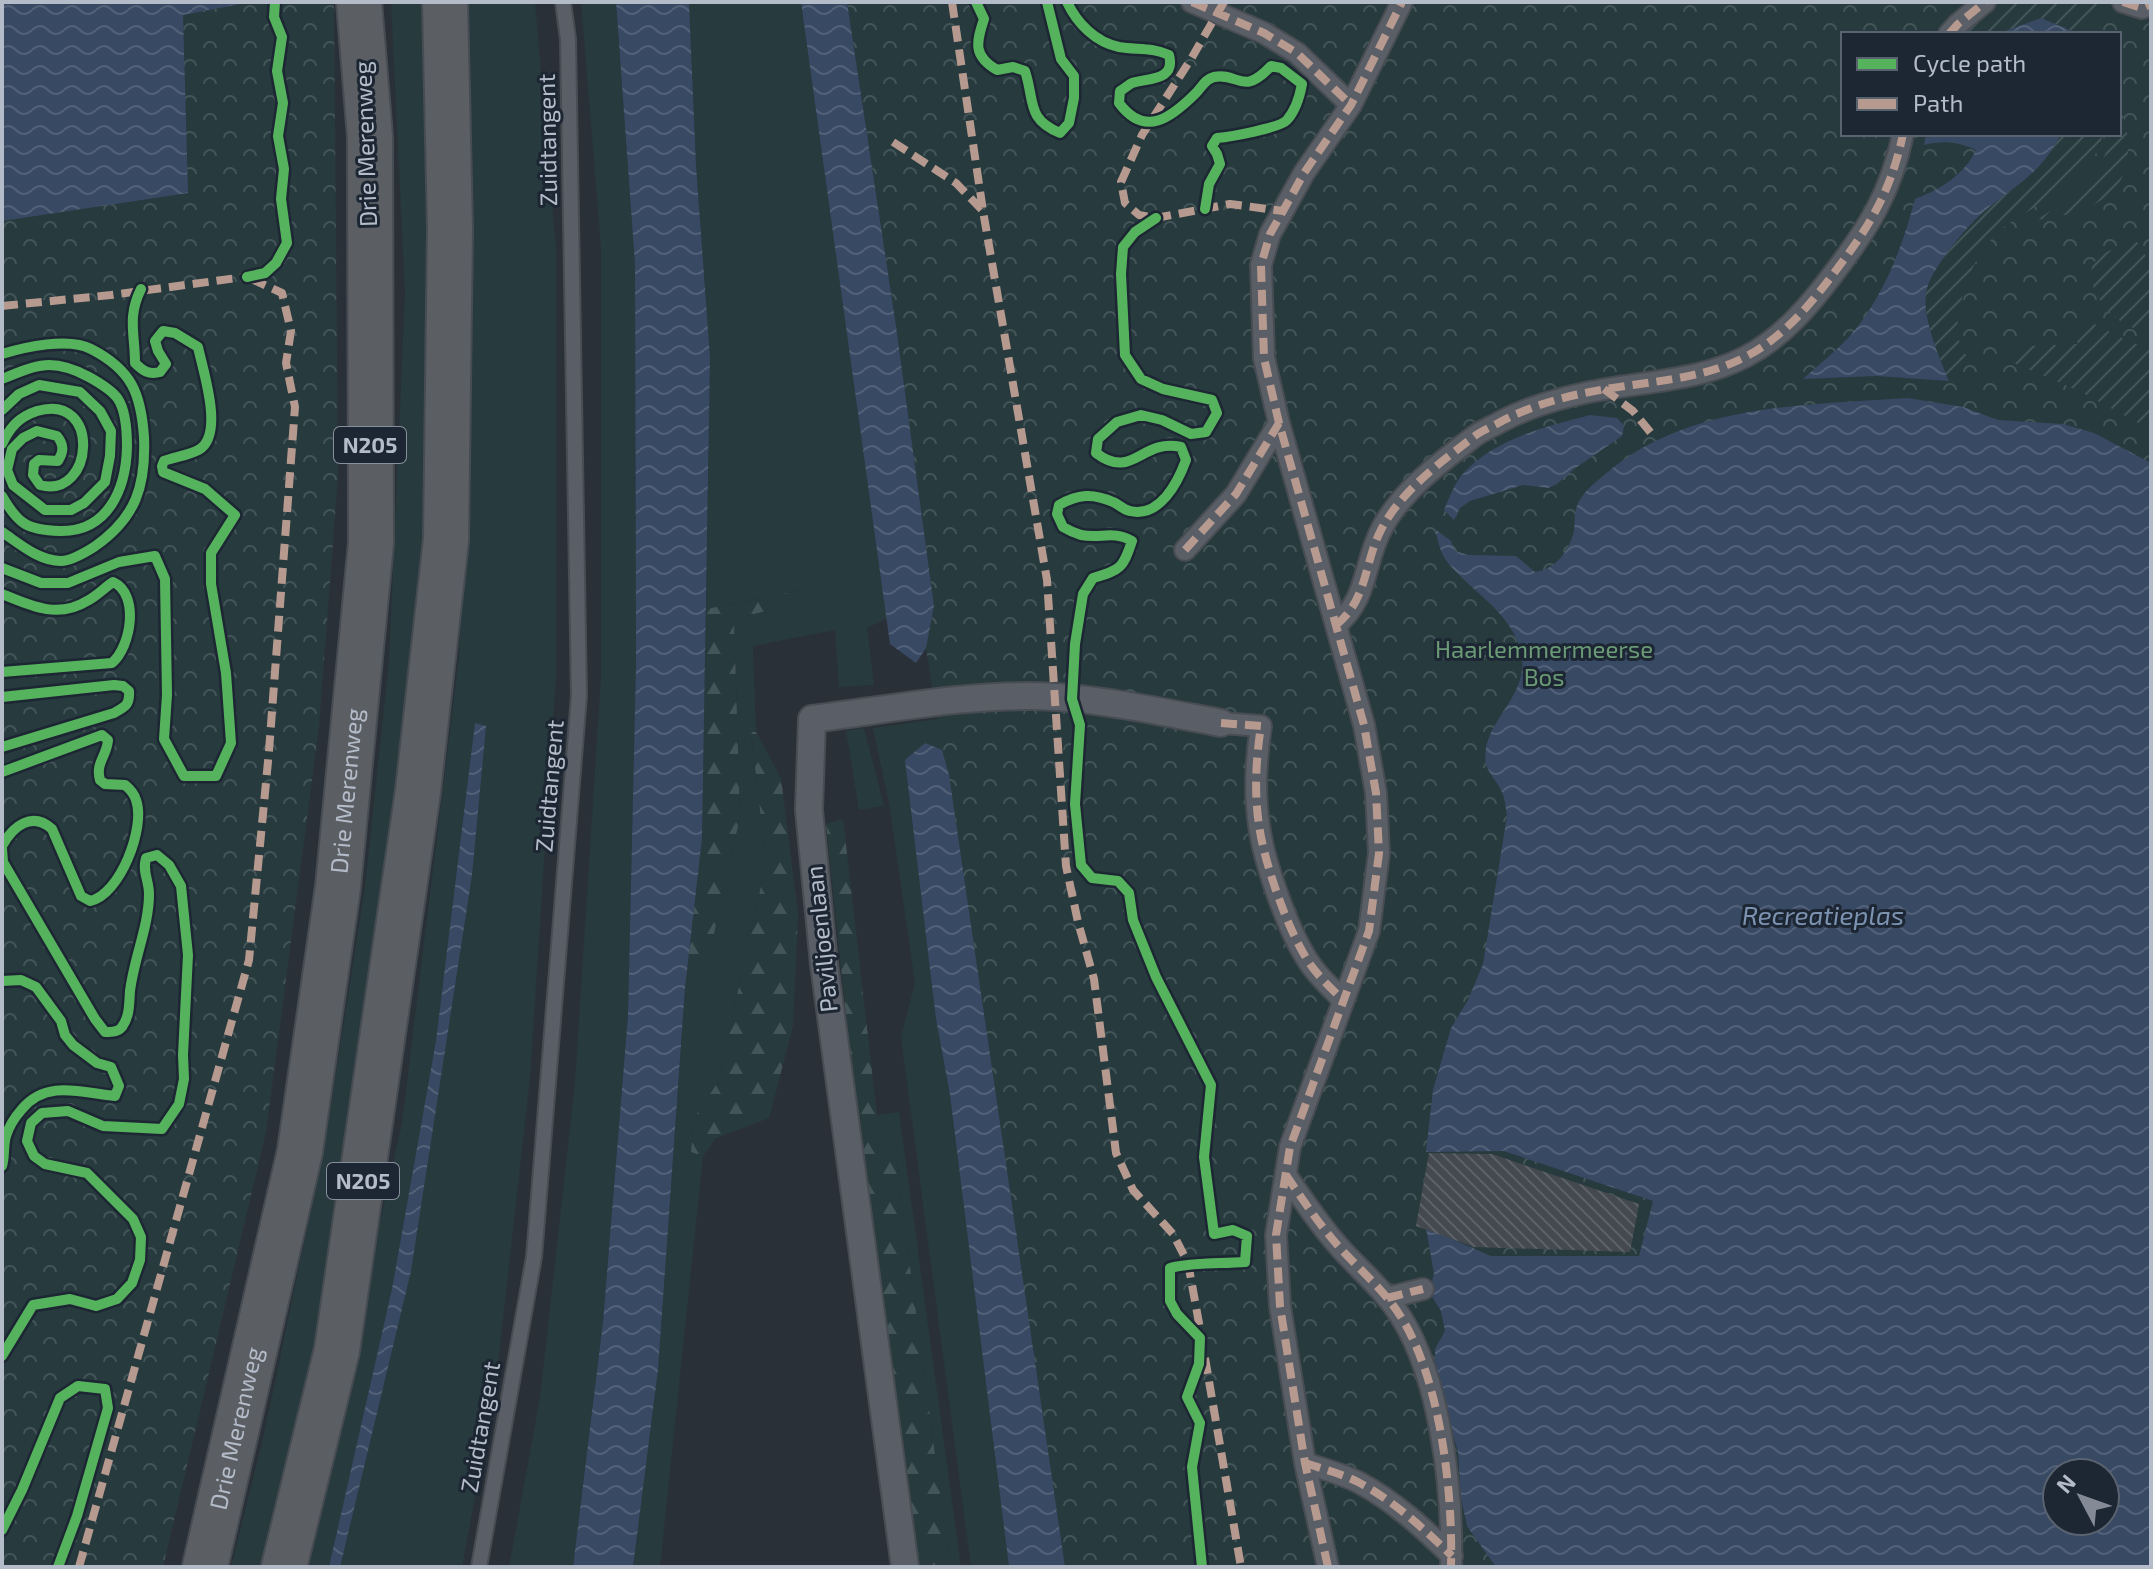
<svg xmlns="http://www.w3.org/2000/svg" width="2153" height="1569" font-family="'Exo 2',sans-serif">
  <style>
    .grass { fill: #273a3e }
    .forest { fill: url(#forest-firs) }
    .park { fill: url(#park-crowns); fill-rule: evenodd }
    .garden { fill: url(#garden-furrows) }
    .water { fill: url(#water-waves); fill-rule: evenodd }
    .building { fill: url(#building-back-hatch) }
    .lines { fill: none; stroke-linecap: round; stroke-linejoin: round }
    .service-casing { stroke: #484c53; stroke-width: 18 }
    .pedestrian-casing { stroke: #484c53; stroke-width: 24 }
    .minor-casing { stroke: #484c53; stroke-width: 30 }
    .trunk-casing { stroke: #474c53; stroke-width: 48 }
    .service { stroke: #5a5e66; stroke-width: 14 }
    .pedestrian { stroke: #5a5e66; stroke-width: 20 }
    .minor { stroke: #5a5e66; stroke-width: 26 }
    .trunk { stroke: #5b5f64; stroke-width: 44 }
    .quiet { stroke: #b69a8f; stroke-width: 8; stroke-dasharray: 16 8; stroke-linecap: butt }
    .cycleway-casing { stroke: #1d2633; stroke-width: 15 }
    .cycleway { stroke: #56b35d; stroke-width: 10 }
    .labels { text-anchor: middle; stroke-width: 6; stroke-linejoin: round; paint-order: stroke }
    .shield { fill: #1d2633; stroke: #878f9c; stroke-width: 2 }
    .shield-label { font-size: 22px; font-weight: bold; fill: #b4bcc9 }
    .street-label { font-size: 24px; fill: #b4bcc9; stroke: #1d2633 }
    .park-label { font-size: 24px; fill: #6b9a76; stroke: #1d2633 }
    .water-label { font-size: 26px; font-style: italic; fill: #7c92b1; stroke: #1d2633 }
  </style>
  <defs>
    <pattern id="forest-firs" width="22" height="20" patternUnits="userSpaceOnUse" patternTransform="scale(2)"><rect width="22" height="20" fill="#273a3e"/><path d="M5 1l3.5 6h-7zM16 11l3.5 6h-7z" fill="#445559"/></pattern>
    <pattern id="park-crowns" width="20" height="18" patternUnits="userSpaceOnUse" patternTransform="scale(2)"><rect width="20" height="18" fill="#273a3e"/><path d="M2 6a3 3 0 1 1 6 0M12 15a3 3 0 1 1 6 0" fill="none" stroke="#445559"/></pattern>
    <pattern id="garden-furrows" width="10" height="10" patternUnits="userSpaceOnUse" patternTransform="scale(2)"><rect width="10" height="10" fill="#273a3e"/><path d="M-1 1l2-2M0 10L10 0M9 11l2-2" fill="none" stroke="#445559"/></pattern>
    <pattern id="water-waves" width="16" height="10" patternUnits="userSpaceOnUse" patternTransform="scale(2)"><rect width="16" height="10" fill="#384963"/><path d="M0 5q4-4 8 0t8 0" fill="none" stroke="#526178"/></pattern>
    <pattern id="building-back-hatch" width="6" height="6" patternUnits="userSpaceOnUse" patternTransform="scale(2)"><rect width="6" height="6" fill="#444950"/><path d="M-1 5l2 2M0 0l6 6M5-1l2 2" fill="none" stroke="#5d6168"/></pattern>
  </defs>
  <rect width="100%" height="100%" fill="#2a3038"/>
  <!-- grass -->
  <path class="grass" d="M391 2H423L435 236 422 690 368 1105 268 1567H231L264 1434 325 1143 365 887 389 662 405 292Z
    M463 2H535L556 249V676L530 1078 495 1391 462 1567H303L402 1123 459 657 473 225Z
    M581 2H616L635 264 636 663 628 1015 603 1322 573 1567H509L540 1398 575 1082 601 677V247Z
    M689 2H801L887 618 867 628 874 685 839 687 835 630 753 646 756 732 751 733 766 863 718 1082 694 1118 691 1152 703 1156 660 1567H633L658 1370 685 988 706 970 740 817 734 619 810 600 813 588 706 609 710 357 696 165Z
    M975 718 936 1019 950 1095 1009 1567H971L901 1037 915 983 889 803 873 728 937 719Z
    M864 728 884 806 859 810 846 731Z
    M899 1112 961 1567H950L895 1154 878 1156 877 1115Z"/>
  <!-- forest -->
  <path class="forest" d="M814 588 811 600 734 619 740 817 706 970 685 988 702 838 706 609Z
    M751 732H756L781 778 798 914 793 1026 769 1118 716 1138 703 1156 691 1152 694 1118 718 1082 766 863Z
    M843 819 877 1115 878 1155 895 1154 950 1567H917L861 1158 826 824Z"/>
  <!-- park -->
  <path class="park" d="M2 2H334L338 476 319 726 266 1132 163 1567H2Z
    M847 2H2151V1567H1056L976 964 926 648 934 606 896 326ZM1843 34H2119V134H1843ZM2057 1473H2105V1521H2057Z"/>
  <!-- garden -->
  <path class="garden" d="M2000 2H2103L2109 5 2081 34 2041 18 1997 34H1958Z
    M2119 106C2126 119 2128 134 2128 148 2130 200 2079 215 2036 220 2069 200 2105 175 2111 134H2119Z
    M2061 134H2103C2087 193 2043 196 2003 228 1979 248 1966 277 1960 307 1956 329 1955 341 1969 359L1949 381C1939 357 1922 318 1926 292 1930 269 1970 222 1988 208 2020 182 2041 173 2061 134Z
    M2136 240 2151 265V329C2124 337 2081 291 2093 264 2100 251 2123 246 2136 240Z
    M2092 323 2130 342 2151 348V430L2081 392 2007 360 2026 346 2078 344 2073 332Z"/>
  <!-- water -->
  <path class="water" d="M2 2H251L183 15 188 193 2 221Z
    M616 2H689L696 165 710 357 702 838 685 988 658 1370 633 1567H573L603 1322 628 1015 636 663 635 264Z
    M801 2H847L896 326 934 606 926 648 916 663 890 644Z
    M2041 18 2079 34H1997Z
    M1926 134H2061C2041 173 2020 182 1988 208 1970 222 1930 269 1926 292 1922 318 1939 357 1949 381L1877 376 1803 379C1818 365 1835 352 1849 337 1883 298 1902 249 1915 199 1941 189 1964 175 1976 150 1959 142 1943 140 1924 145Z
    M1908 398 1963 407 1998 420 2063 424 2094 433 2151 463V1567H1496L1467 1526 1461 1498 1458 1452 1435 1370V1349L1445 1331 1441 1311 1429 1292 1434 1274 1426 1228 1491 1256H1639L1653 1201 1504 1151 1426 1152 1433 1090 1451 1028 1468 1000 1483 964 1507 816C1506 809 1505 799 1502 792 1494 775 1482 771 1486 748 1492 715 1530 692 1521 652 1512 613 1472 592 1448 563 1440 553 1438 541 1435 529L1451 541 1455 551 1468 555 1516 556 1535 572C1556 569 1569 551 1574 531 1575 523 1574 514 1577 506 1583 490 1601 478 1614 467 1696 403 1810 405 1908 398ZM2057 1473H2105V1521H2057Z
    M1590 415 1617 418 1624 426 1622 436 1574 469 1557 484 1548 488 1523 485 1470 501 1460 508 1454 520 1444 510C1449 499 1453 486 1461 476 1492 439 1545 427 1590 415Z
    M475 723 486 726 472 875 411 1271 340 1567H329L392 1289 436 1041Z
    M925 743 942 750 949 775 1065 1567H1009L950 1095 936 1019 905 760Z"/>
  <!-- building -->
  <path class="building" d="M1429 1153 1492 1154 1639 1204 1630 1252 1474 1247 1416 1226Z"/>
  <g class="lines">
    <!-- service casing -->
    <g class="service-casing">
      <path id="service" d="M479 1567 534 1257 579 696 568 39 563 2"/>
    </g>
    <!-- pedestrian casing -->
    <g class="pedestrian-casing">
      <path id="pedestrian" d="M1192 2 1264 33 1297 53 1351 105
        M2123 2 2142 8 2151 4
        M1949 34 1958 24 1985 2
        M1185 550 1236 494 1279 423
        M1336 625C1368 600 1364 561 1382 528 1401 492 1438 464 1471 439 1480 431 1492 427 1502 421 1535 404 1570 395 1606 389 1653 381 1704 379 1747 356 1783 337 1810 305 1834 273 1869 227 1891 192 1903 134
        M1221 723 1261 726C1256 759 1254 792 1259 825 1264 863 1290 938 1313 968 1322 980 1333 990 1343 1000
        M1286 1175C1303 1200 1320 1226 1341 1249 1361 1271 1385 1291 1401 1317 1441 1381 1453 1493 1451 1567
        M1387 1298 1423 1289
        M1305 1463C1323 1469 1342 1474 1358 1482 1394 1501 1423 1528 1452 1556
        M1328 1567 1305 1463 1291 1376 1280 1306 1276 1235 1290 1147 1369 931 1379 853 1376 793 1364 725 1279 423 1264 358 1261 265 1270 234 1283 211 1304 173 1351 105 1402 2"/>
    </g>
    <!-- minor casing -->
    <g class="minor-casing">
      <path id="minor" d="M905 1567 824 964 809 810 812 719C892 709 976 692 1057 697 1112 701 1167 713 1221 723"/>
    </g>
    <!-- trunk casing -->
    <g class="trunk-casing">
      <g id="trunk">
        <path id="s1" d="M205 1567 300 1151 338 887 371 543 370 137 359 2"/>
        <path d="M284 1567 337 1350 418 791 446 540 450 229 445 2"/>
      </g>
    </g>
    <!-- service -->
    <use href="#service" class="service"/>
    <!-- pedestrian -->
    <use href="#pedestrian" class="pedestrian"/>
    <!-- minor -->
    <use href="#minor" class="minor"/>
    <!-- trunk -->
    <use href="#trunk" class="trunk"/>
    <!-- quiet -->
    <path class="quiet" d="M952 2 983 211 1047 580 1066 866 1078 922 1094 979 1116 1153 1133 1190 1173 1234 1188 1263 1201 1334
      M1192 2 1264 33 1297 53 1351 105
      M1224 2 1191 59 1142 135 1121 182 1125 203 1139 215 1156 218 1230 204 1283 211
      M2123 2 2142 8 2151 4
      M1949 34 1958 24 1985 2
      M893 142 956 183 983 211
      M2 306 111 295 252 276
      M1604 389 1633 411 1651 433
      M1185 550 1236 494 1279 423
      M1336 625C1368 600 1364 561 1382 528 1401 492 1438 464 1471 439 1480 431 1492 427 1502 421 1535 404 1570 395 1606 389 1653 381 1704 379 1747 356 1783 337 1810 305 1834 273 1869 227 1891 192 1903 134
      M1221 723 1261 726C1256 759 1254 792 1259 825 1264 863 1290 938 1313 968 1322 980 1333 990 1343 1000
      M1286 1175C1303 1200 1320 1226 1341 1249 1361 1271 1385 1291 1401 1317 1441 1381 1453 1493 1451 1567
      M1387 1298 1423 1289
      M1205 1358 1241 1567
      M1305 1463C1323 1469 1342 1474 1358 1482 1394 1501 1423 1528 1452 1556
      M79 1567 249 960 269 751 295 407 286 363 291 331 282 293 247 277
      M1328 1567 1305 1463 1291 1376 1280 1306 1276 1235 1290 1147 1369 931 1379 853 1376 793 1364 725 1279 423 1264 358 1261 265 1270 234 1283 211 1304 173 1351 105 1402 2"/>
    <!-- cycleway casing -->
    <g class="cycleway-casing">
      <path id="cycleway" d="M976 2 984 19C976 43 973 56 997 70L1013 67 1025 71C1035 101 1026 119 1060 133L1069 123 1074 98V76L1061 59 1047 2
        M1067 2C1077 23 1095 42 1119 47 1137 50 1152 47 1169 55 1176 81 1148 78 1132 83 1128 85 1124 89 1120 91L1119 103C1145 138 1171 118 1196 93 1202 87 1205 79 1214 77 1239 72 1242 97 1271 66L1281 68 1302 84C1300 95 1295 111 1287 120 1280 128 1230 137 1217 138L1212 146 1217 154 1220 164 1209 184 1205 209
        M1156 218 1135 232 1123 247 1121 274 1125 355 1141 379 1163 389 1212 400 1217 413 1206 432 1191 434 1162 420 1141 415 1117 422 1098 439 1096 453C1133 481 1141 438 1181 447L1186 460C1178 482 1160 518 1130 511 1124 510 1118 504 1113 502 1093 493 1078 494 1059 505L1057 514 1063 527C1068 530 1075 533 1081 535 1101 539 1113 530 1132 541 1123 568 1121 570 1093 578L1083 594 1075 644 1072 699 1080 725 1075 804 1081 865 1092 878 1118 881 1129 893 1133 920 1156 977 1211 1085 1204 1157 1214 1234 1233 1230 1247 1236 1245 1262C1220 1264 1194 1262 1170 1268V1301L1177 1314 1200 1338 1199 1364 1187 1397 1200 1423 1192 1467 1202 1567
        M247 277 265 273 276 263 287 243 281 199 284 169 278 136 283 103 277 71 282 37 274 17 275 2
        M2 354C25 347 69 337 91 349 132 370 141 394 144 437 146 486 136 518 94 547 86 552 71 561 61 561 39 561 20 544 2 532
        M2 379C38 364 53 358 89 377 98 382 112 390 118 399 126 411 127 433 127 447 126 489 108 532 60 531 27 530 18 524 2 496
        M2 410 19 394 39 385 80 392 100 411 111 431 110 456 105 482 84 503 71 510H45L13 485 7 470 12 449 23 438 37 431 57 436C64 445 64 451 58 461L39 460 34 464 33 475 40 485C94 500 102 392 37 411 19 417 10 427 2 444
        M2 568 41 583H68L119 562 155 556 165 579 167 695 164 739 184 776H216L231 743 226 673 211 584V553L235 515 205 489 163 472 162 466 164 461C174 457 191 455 200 449 224 433 203 371 198 347L175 333 163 331 155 341 158 351 166 364 160 372C149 375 143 371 135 363 135 334 127 317 141 289
        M2 594C31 606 58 619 87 601 97 596 104 588 113 582 140 594 131 647 112 663L2 672
        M2 697 114 685 123 686 129 691C130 705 125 707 114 713L2 747
        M2 772 102 735 108 740C107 756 95 763 100 780L105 784 125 785C130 789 134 793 136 800 146 827 120 895 90 901L81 896 52 829C32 811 13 826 2 846
        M2 849 3 862 95 1019 105 1032C112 1032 118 1032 122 1027 130 1016 129 1003 130 991 134 958 149 926 149 894 149 880 142 872 146 858L157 855 169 865 181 886 188 955 183 1055 184 1079 179 1104 162 1129 103 1126 68 1111 42 1113 31 1123 27 1141 34 1156 45 1164 87 1173 133 1219 141 1237 140 1260 132 1283 117 1299 96 1306 70 1299 33 1305 2 1356
        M2 981 21 980 36 987 61 1021 65 1035 73 1045 97 1063 111 1067 119 1086 115 1096C82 1093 47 1079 22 1109 15 1117 9 1126 6 1136 3 1146 5 1157 2 1166
        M2 1530 22 1490 60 1398 78 1386 105 1389 108 1408 77 1516 58 1567"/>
    </g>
    <!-- cycleway -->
    <use href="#cycleway" class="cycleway"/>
  </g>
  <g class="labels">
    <!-- shield labels -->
    <g class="shield">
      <rect x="334" y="427" width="72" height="36" rx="6"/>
      <rect x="327" y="1163" width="72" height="36" rx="6"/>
    </g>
    <g class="shield-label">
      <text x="370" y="453">N205</text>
      <text x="363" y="1189">N205</text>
    </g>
    <!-- street labels -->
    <g class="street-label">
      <text transform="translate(548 140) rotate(-91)" y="8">Zuidtangent</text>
      <text transform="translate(366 144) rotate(-92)" y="8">Drie Merenweg</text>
      <text transform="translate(550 786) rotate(-85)" y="8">Zuidtangent</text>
      <text dy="8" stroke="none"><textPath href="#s1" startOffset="790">Drie Merenweg</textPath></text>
      <text transform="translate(822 939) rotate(-96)" y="8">Paviljoenlaan</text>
      <text transform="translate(481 1427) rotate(-80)" y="8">Zuidtangent</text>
      <text dy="8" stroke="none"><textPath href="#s1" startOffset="142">Drie Merenweg</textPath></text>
    </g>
    <!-- park labels -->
    <g class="park-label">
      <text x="1544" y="658">Haarlemmermeerse<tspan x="1544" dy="28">Bos</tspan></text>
    </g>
    <!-- water labels -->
    <g class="water-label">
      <text x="1823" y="925">Recreatieplas</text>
    </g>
  </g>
  <!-- border -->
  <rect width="2153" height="1569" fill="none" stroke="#b4bcc9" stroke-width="8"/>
  <!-- legend -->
  <rect x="1841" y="32" width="280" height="104" fill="#1d2633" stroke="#59626f" stroke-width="2"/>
  <rect x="1857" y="58" width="40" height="12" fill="#56b35d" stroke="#59626f" stroke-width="2"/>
  <text x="1913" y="72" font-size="24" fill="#b4bcc9">Cycle path</text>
  <rect x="1857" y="98" width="40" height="12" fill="#b69a8f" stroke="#59626f" stroke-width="2"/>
  <text x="1913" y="112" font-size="24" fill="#b4bcc9">Path</text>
  <!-- north arrow -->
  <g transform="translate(2081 1497) rotate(311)"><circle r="38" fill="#1d2633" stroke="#59626f" stroke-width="2"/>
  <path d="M0-6L14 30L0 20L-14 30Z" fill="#848b96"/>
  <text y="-12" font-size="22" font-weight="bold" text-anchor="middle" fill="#b4bcc9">N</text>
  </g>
</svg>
